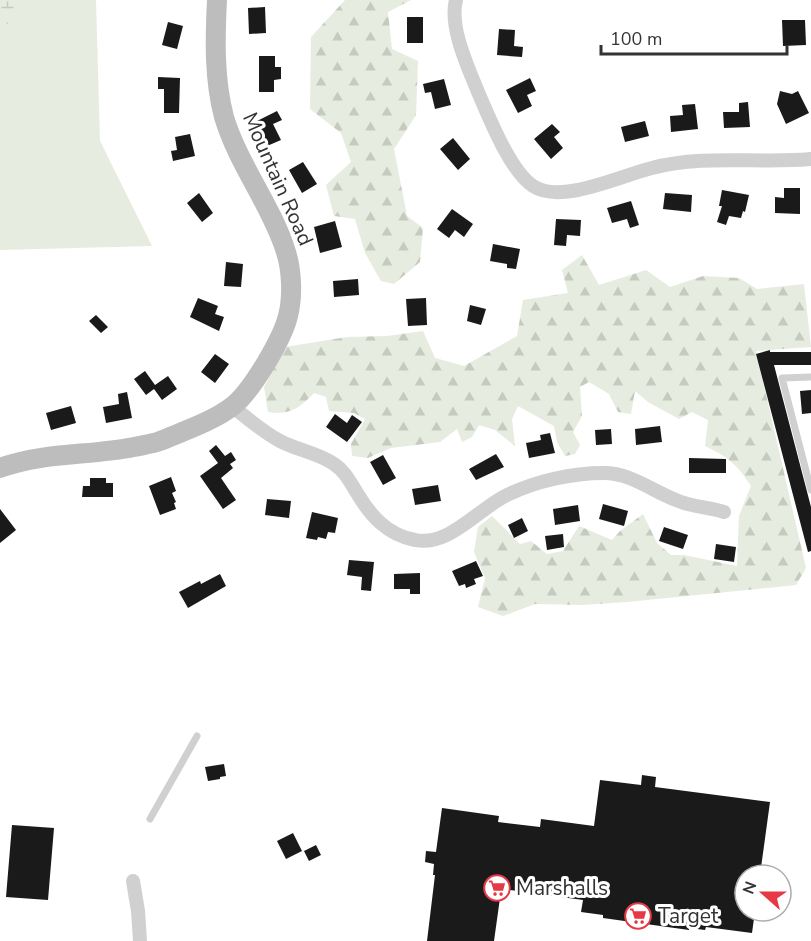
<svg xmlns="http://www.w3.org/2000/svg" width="811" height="941" font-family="'Nunito Sans',sans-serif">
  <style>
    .green { fill: #e6ecdf }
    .forest { fill: url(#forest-firs) }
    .wetland { fill: url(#wetland-marsh) }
    .building { fill: #1a1a1a }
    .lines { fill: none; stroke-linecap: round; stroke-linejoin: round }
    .lane { stroke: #d0d0d0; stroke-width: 7 }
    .street { stroke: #d0d0d0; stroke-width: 14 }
    .secondary { stroke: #bdbdbd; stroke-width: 20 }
    .labels { text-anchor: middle; stroke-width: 6; stroke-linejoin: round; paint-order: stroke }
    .street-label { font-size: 21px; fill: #333; stroke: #fff }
    .poi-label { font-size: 21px; fill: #333; stroke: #fff; text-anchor: start }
  </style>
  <defs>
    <pattern id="forest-firs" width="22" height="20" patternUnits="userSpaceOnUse" patternTransform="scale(1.5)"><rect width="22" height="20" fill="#e6ecdf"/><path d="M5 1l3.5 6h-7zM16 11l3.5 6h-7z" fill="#c6cbc0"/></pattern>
    <pattern id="wetland-marsh" width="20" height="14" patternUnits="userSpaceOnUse" patternTransform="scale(1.5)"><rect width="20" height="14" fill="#e6ecdf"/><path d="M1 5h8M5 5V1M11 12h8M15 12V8" fill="none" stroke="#c6cbc0"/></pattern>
  </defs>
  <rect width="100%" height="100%" fill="#fff"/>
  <!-- green -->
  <path class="green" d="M0 0H96L100 141 152 246 0 250Z"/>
  <!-- forest -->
  <path class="forest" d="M345 0H411L388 12 392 49 418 61 416 115 394 149 407 216 423 228 420 262 394 284 381 281 365 253 355 219 334 216 326 185 351 162 341 133 310 109 311 37Z
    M582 255 599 285 646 270 670 287 703 276 739 278 757 289 804 284 811 347 756 351 806 568 796 585 627 602 582 605 535 604 503 616 478 607 485 578 474 552 478 527 492 516 520 544 531 541 547 554 563 551 579 526 612 540 620 531 643 514 657 543 671 555H684L737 566 739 516 751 486C737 464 728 457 705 446L708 420 692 412 679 419 648 402 635 391 631 414 618 412 609 394 589 382 580 387 582 416 573 432 580 445 575 454 565 456 557 442 554 426 518 406 512 419 515 446 495 430 479 425 472 437 462 442 457 429 440 442 391 448 368 458 352 456 351 444 365 419 354 413 329 411 326 397 314 393C301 407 289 416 268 412L264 387 285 347 347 337 387 336 423 331 435 358 464 366 517 336 523 300 568 293 562 270Z"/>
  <!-- wetland -->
  <path class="wetland" d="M0 0H19C19 15 13 22 0 28Z"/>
  <!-- building -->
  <path class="building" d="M265 7 266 33 249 34 248 8Z
    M407 17H423V43H407Z
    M782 20H805L806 45 783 46Z
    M168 22 183 26 177 49 162 45Z
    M499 29 515 30 514 46 523 47 522 57 497 55Z
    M259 56H275V67H281V79L274 80V92H259Z
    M158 77 180 78 179 113H164V89H158Z
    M530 78 536 91 527 95 532 106 518 113 506 90Z
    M444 79 451 105 435 109 431 92 425 93 423 84Z
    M780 91 792 94 798 91 809 113 786 124 777 104Z
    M748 102 750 127 724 128 723 112H739V103Z
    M695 104 698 129 671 132 670 116 683 115 682 105Z
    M277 111 282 120 273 124 281 140 267 146 255 122Z
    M645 121 649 136 625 142 621 127Z
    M552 124 560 132 554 137 563 148 551 159 534 139Z
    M190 134 195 156 173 161 171 151 177 150 175 137Z
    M453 138 470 159 458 170 440 149Z
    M303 162 317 184 302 193 289 170Z
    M784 188H800V214L775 213V197L784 198Z
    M722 190 749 195 745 212 743 211 741 218 729 216 726 225 717 222 722 206H719Z
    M199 193 213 213 202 222 187 203Z
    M665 193 692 195 691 212 663 209Z
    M631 201 639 225 630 228 627 219 612 223 607 208Z
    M452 209 473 224 464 237 455 230 449 238 437 229Z
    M556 219 581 220 580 236 567 235 566 246 554 245Z
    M335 221 342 247 320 253 314 227Z
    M493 244 520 249 516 269 507 268V264L490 261Z
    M226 262 243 264 241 287 224 286Z
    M358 279 359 295 334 297 333 281Z
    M198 298 218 306 215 314 224 317 219 331 190 317Z
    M426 298 427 325 408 326 406 299Z
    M470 305 486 309 481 325 467 321Z
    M96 315 108 327 101 333 89 321Z
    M770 350V352H811V365H774L811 507V551L808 552 756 354Z
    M215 354 229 364 215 383 201 372Z
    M145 371 155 385 168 376 177 389 162 400 154 389 146 395 134 379Z
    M811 390V413L802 414 800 391Z
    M127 392 132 418 106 423 103 407 119 404 118 394Z
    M71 406 76 423 51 430 46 413Z
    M335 414 347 423 352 415 362 422 347 442 326 427Z
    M660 426 662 442 636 445 635 429Z
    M611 429 612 444 596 445 595 430Z
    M550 433 555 453 529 458 526 443 541 440 540 435Z
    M216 445 225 456 231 452 236 460 230 464 233 468 221 478 236 500 223 509 200 476 218 463 209 451Z
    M496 454 504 467 476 480 469 469Z
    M383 455 396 478 383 485 370 462Z
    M689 458 726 459V473H689Z
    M171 477 176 491 172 493 176 502 174 503 176 509 160 515 149 486Z
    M90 478H106V483H113V497H82L83 486H90Z
    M438 485 441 501 415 505 412 489Z
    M267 499 291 501 289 518 265 515Z
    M603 504 628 511 624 526 599 519Z
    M578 505 580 521 555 525 553 509Z
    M0 509 16 530 0 543Z
    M312 512 338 518 335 533 328 532 326 539 318 537 317 540 306 538Z
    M522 518 528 531 514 538 508 525Z
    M664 527 688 535 683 549 659 541Z
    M563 534 564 547 547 550 545 536Z
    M716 544 736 547 734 562 714 559Z
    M349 560 374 562 371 591 361 590 362 577 347 575Z
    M476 561 483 576 474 579 476 584 466 588 465 584 459 586 452 571Z
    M420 573V594H410V589H394V574Z
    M220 574 226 586 188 608 179 592 200 581 201 584Z
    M224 764 226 776 220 777V779L208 781 205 767Z
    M642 775 656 777 655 787 770 802 760 875H745V911H755L752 933 706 927 705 930 689 928V930L603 918V915L581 912 583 900 510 890 500 898 494 941H427L435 875H433L434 864 425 862 426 851 436 852 442 808 499 816 498 822 540 827 541 819 594 826 600 780 641 785Z
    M12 825 54 828 48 900 6 897Z
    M293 833 302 851 286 859 277 841Z
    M316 845 321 855 309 861 304 851Z"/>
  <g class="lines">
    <!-- lane -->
    <path class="lane" d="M811 377 782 378 811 490
      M150 819 197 736"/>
    <!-- street -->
    <path class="street" d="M456 0C449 27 468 67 478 92 489 117 510 171 533 186 561 205 622 175 652 168 704 154 758 164 811 159
      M232 406C247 418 263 432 280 441 297 450 318 453 334 464 345 471 350 482 357 493 370 515 387 535 415 540 449 547 478 509 507 495 536 481 572 473 604 473 631 473 652 491 676 500 691 507 709 507 724 512
      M133 881 138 911 140 941"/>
    <!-- secondary -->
    <path class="secondary" d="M0 468C43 452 89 456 134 447 143 445 152 444 160 441 184 431 214 421 234 405 252 390 282 340 288 316 293 296 292 269 285 249 270 203 238 164 224 117 214 79 215 39 217 0"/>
  </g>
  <!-- icons -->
  <defs>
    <g id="supermarket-ring" transform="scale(1.35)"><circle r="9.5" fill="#fff" stroke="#e63946" stroke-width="1.5"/><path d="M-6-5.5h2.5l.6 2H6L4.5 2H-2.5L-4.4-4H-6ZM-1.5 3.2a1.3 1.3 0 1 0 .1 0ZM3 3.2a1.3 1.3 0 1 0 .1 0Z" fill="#e63946"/></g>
  </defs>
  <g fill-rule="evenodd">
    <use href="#supermarket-ring" x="497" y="888"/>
    <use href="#supermarket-ring" x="638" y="916"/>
  </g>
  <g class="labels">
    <!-- street labels -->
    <g class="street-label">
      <text transform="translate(278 179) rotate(66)" y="7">Mountain Road</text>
    </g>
    <!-- poi labels -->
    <g class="poi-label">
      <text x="516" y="895">Marshalls</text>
      <text x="658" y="923">Target</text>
    </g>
  </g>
  <!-- north arrow -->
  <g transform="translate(763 893) rotate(291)"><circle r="28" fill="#ffffff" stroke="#adadad" stroke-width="1.5"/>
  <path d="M0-4.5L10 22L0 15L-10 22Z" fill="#e63946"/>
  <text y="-9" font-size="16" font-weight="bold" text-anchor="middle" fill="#333333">N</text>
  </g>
  <!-- scale -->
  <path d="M601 45v9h186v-9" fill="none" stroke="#333333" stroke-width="3"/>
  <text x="610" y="45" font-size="18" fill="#333333" stroke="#ffffff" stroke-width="4.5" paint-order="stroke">100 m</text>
</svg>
